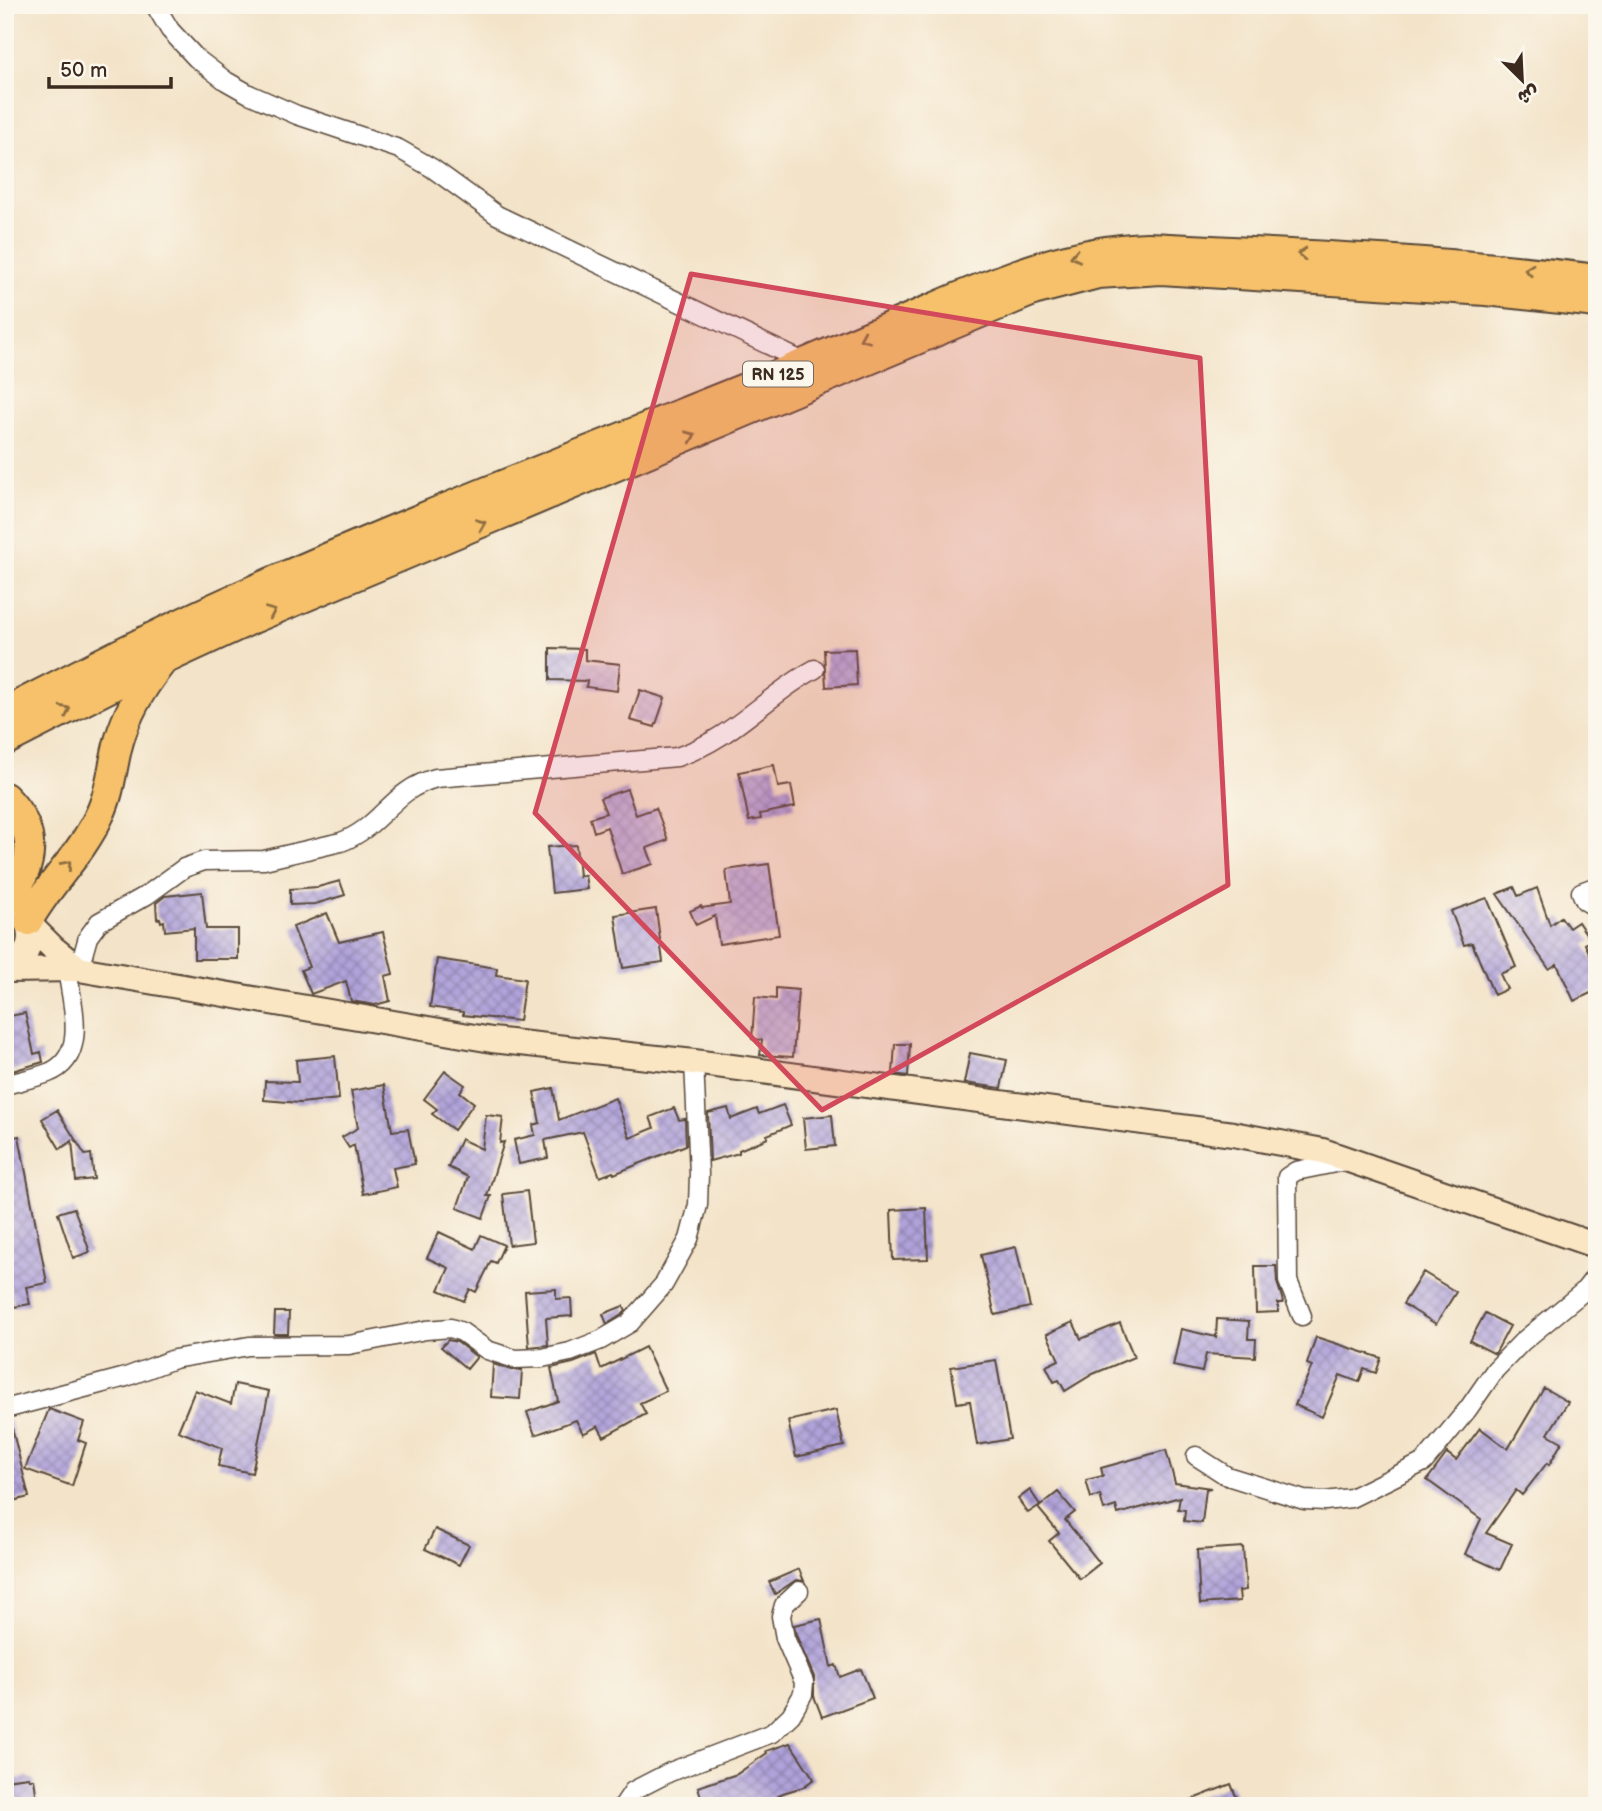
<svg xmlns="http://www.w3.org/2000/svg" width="1602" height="1811" font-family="'Balsamiq Sans','Playpen Sans Arabic',sans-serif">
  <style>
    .building { fill: url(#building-cross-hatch) }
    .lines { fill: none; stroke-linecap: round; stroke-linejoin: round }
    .minor-casing { stroke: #574638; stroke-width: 21 }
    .secondary-casing { stroke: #574638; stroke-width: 28 }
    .trunk-casing { stroke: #574638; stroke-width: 32 }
    .minor { stroke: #fff; stroke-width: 18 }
    .secondary { stroke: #fbe6c4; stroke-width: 24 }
    .trunk { stroke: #f6c16b; stroke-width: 28 }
    .oneway { stroke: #8f6e41 }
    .marked { fill: #d1495b; fill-opacity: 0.2; stroke: #d1495b; stroke-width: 5; stroke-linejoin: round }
    .labels { text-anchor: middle; stroke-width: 7; stroke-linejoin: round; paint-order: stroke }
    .shield { fill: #fbf7ec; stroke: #75685c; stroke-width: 2 }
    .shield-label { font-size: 16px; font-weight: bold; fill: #3b2a1e }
  </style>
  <defs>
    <pattern id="building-cross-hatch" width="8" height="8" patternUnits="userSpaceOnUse" patternTransform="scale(1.75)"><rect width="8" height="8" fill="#b0a2da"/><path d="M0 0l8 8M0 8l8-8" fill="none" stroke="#9084b0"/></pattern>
  </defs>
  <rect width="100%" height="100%" fill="#fbf7ec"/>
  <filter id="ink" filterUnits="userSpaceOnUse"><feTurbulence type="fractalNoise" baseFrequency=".0143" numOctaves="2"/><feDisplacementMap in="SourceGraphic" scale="14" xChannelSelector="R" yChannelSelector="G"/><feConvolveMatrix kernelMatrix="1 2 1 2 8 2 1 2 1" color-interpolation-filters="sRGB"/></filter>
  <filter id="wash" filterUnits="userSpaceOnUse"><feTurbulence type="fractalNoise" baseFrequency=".00686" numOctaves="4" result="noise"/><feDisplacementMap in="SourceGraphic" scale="28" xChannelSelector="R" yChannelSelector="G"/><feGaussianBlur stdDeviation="1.57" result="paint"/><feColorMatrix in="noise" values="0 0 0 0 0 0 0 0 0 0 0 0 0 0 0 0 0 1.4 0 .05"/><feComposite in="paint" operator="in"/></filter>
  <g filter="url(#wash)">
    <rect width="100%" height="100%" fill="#f3e3c8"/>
    <g id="blocks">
      <!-- building -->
      <path class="building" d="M550 648 585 649V660L620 664 617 691 586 687 587 681 550 680Z
        M855 649 857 685 826 687 824 650Z
        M640 690 665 698 655 727 630 720Z
        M774 765 778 787 791 785 795 807 760 814 761 819 749 821 739 772Z
        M627 789 636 815 656 808 668 840 647 848 653 864 622 874 607 827 594 832 590 818 606 813 600 798Z
        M576 845 579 876 585 875 587 889 552 893 547 847Z
        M769 864 779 935 719 944 715 916 696 925 690 911 701 906 702 908 730 904 726 870Z
        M340 881 345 895 315 904 290 905V889L318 887Z
        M1514 887 1518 896 1537 888 1550 925 1561 917 1569 928 1578 922 1591 941 1585 944 1597 969V990L1574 1001 1557 964 1549 969 1497 894Z
        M202 892 206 929H238V959H194V928L165 931 164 921 161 922 160 918 157 919 156 903 165 896Z
        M1487 898 1516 967 1500 974 1507 989 1494 995 1472 943 1464 945 1451 911Z
        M656 909 663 962 623 968 615 915Z
        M327 913 339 942 383 932 393 974 385 976 390 1001 375 1005 351 1001 346 981 311 994 301 970 309 967 293 927Z
        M437 959 497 968 496 975 525 979 519 1021 463 1015V1012L430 1007Z
        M776 988 798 990 793 1057 760 1055 762 1040 752 1039 755 997 776 999Z
        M25 1013 34 1054 41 1052 43 1062 12 1071 5 1060V1017Z
        M895 1044H910L908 1076 893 1074Z
        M970 1053 1007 1060 1001 1088 964 1083Z
        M335 1056 339 1099 300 1103 264 1100 265 1081 298 1082 296 1060Z
        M445 1071 465 1085 460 1092 474 1103 454 1130 432 1114 437 1109 424 1099Z
        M384 1085 392 1131 408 1129 415 1164 393 1168 397 1187 363 1194 354 1145 349 1148 342 1137 358 1128 351 1091Z
        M553 1088 559 1120 615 1098 630 1138 654 1128 650 1117 674 1108 679 1120 685 1119 686 1145 614 1174 613 1172 600 1177 583 1132 545 1140 548 1158 519 1164 514 1140 535 1135 533 1125 540 1123 534 1092Z
        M783 1105 791 1125 767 1135 768 1138 739 1150V1153L710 1161 708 1113 728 1108 731 1119 757 1109 759 1114Z
        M57 1110 85 1155 91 1154 94 1179 76 1181 72 1141 60 1149 42 1119Z
        M486 1115 503 1117 500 1143 504 1142 487 1196H491L483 1218 457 1208 468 1177 448 1167 461 1139 482 1149Z
        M832 1115 835 1146 806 1149 803 1118Z
        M19 1136 47 1283 26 1287 30 1304 14 1307 11 1290 5 1291V1139Z
        M527 1191 533 1242 509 1245 503 1194Z
        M74 1208 90 1252 73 1258 58 1213Z
        M926 1208 928 1259 893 1260 891 1210Z
        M439 1232 475 1249 481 1235 504 1245 496 1263 491 1261 476 1292 470 1289 464 1301 439 1290 449 1268 427 1258Z
        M1016 1247 1030 1307 995 1315 981 1255Z
        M1255 1266H1276L1277 1282 1282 1298 1283 1303H1278V1312L1256 1313Z
        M1423 1272 1456 1292 1436 1324 1403 1304Z
        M556 1289V1299L571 1298 572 1316 546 1318 548 1345 529 1347 525 1291Z
        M623 1306 626 1311 623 1314 607 1324 603 1314Z
        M275 1312H289L288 1334H274Z
        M1485 1313 1510 1326 1495 1354 1470 1341Z
        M1217 1319 1249 1321 1248 1339H1256L1255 1357 1206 1354 1202 1372 1173 1366 1181 1329 1216 1337Z
        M1073 1322 1081 1339 1120 1323 1134 1357 1093 1374 1065 1391 1059 1380 1054 1382 1046 1366 1059 1360 1047 1334Z
        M1316 1337 1381 1358 1376 1373 1364 1369 1359 1382 1340 1375 1322 1417 1295 1405 1312 1366 1307 1364Z
        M448 1340 457 1342 477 1357 467 1369 441 1347Z
        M645 1347 666 1391 640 1403 646 1414 604 1437 598 1426 583 1434 576 1420 535 1435 527 1412 558 1401 551 1368 573 1363 596 1354 601 1369Z
        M996 1360 1010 1439 977 1445 970 1401 957 1403 951 1367Z
        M493 1364 512 1370H522L520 1399 491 1397Z
        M235 1384 269 1391 252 1473 218 1466 222 1448 178 1431 195 1390 231 1404Z
        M1544 1388 1568 1402 1548 1434 1562 1442 1549 1465 1547 1463 1522 1495 1516 1490 1486 1533 1512 1544 1500 1570 1465 1554 1481 1519 1427 1480 1447 1453 1456 1460 1480 1428 1508 1449Z
        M49 1409 84 1422 78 1440 86 1443 72 1486 25 1469Z
        M836 1410 844 1446 796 1457 788 1421Z
        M5 1420H10L29 1497 5 1503Z
        M1166 1450 1175 1483 1211 1488 1206 1489 1202 1523 1184 1521 1185 1510 1178 1509 1180 1497 1118 1514 1116 1506 1104 1510 1100 1495 1091 1498 1086 1480 1103 1476 1101 1468Z
        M1030 1490 1040 1505 1028 1513 1018 1499Z
        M1058 1492 1075 1512 1065 1520 1100 1563 1080 1579 1049 1541 1059 1533 1038 1508Z
        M435 1529 469 1545 459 1565 425 1549Z
        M1243 1547 1246 1590 1239 1591 1240 1601 1200 1604 1197 1550Z
        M799 1569 804 1581 796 1580 775 1594 769 1582Z
        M821 1619 831 1667 836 1665 840 1677 861 1669 873 1698 822 1717 814 1696V1677L796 1635 794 1625Z
        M790 1743 814 1779 803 1787 783 1793 766 1805 762 1800 744 1806H723L720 1801 704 1806 698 1787 737 1774 767 1753 766 1751Z
        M29 1777V1779H34L38 1806H5V1780Z
        M1231 1784 1240 1806H1178V1805Z"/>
    </g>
  </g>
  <g filter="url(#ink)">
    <use href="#blocks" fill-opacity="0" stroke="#574638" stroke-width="2"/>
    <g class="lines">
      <!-- minor casing -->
      <g class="minor-casing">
        <path id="minor" d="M155 5 170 30 196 58 226 81 249 94 297 115 399 149 432 168 497 215 806 363
          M1597 886 1581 892 1585 901 1597 908
          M79 969 88 937 99 922 147 895 184 868 204 861 264 860 341 842C383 826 391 790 436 778L677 757C734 738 765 696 815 669
          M5 1085C19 1081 35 1078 48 1073 90 1057 71 1001 67 969
          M1302 1316 1288 1281 1287 1177 1296 1171 1345 1161
          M5 1409 126 1377 174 1359 249 1346 349 1345 426 1330 451 1328 462 1332 487 1350 515 1359 542 1358 570 1352 601 1340 630 1323 664 1284 689 1239 698 1205 699 1174 694 1062
          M1196 1456 1227 1476 1304 1500 1325 1501 1351 1498 1424 1462 1468 1409 1495 1370 1522 1342 1584 1291 1597 1274
          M623 1806 633 1791 670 1772 772 1733 791 1715 803 1694 804 1682 785 1638 781 1616 784 1605 799 1591"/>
      </g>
      <!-- secondary casing -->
      <g class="secondary-casing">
        <path id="secondary" d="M29 924 53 948 79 969
          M5 970C34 958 38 927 15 907
          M6 970 79 969 492 1040 694 1062 1233 1134 1323 1151 1597 1246"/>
      </g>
      <!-- trunk casing -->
      <g class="trunk-casing">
        <path id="trunk" d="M5 712C73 677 141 641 211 609 397 524 589 451 779 374 829 353 878 331 928 310 999 279 1068 250 1147 247 1297 254 1447 260 1597 279
          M5 741 164 660 255 618 1033 291 1098 274 1161 270 1486 291 1597 303
          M5 797C39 831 35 866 7 902
          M28 921C49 883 82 854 100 814 111 791 112 766 119 741 127 713 141 689 159 666"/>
      </g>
      <!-- minor -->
      <use href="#minor" class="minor"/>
      <!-- secondary -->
      <use href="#secondary" class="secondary"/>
      <!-- trunk -->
      <use href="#trunk" class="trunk"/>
    </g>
    <!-- one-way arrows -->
    <defs><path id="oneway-chevron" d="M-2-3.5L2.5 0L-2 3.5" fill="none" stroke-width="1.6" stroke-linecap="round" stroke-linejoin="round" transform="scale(1.75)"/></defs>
    <g class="oneway">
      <use href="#oneway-chevron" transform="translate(1302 254) rotate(-177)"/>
      <use href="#oneway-chevron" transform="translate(1075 256) rotate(168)"/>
      <use href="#oneway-chevron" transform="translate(1529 270) rotate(-174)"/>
      <use href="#oneway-chevron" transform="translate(864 338) rotate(157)"/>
      <use href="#oneway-chevron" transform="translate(691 436) rotate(-23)"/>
      <use href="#oneway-chevron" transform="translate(481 524) rotate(-22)"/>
      <use href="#oneway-chevron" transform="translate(271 612) rotate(-23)"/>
      <use href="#oneway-chevron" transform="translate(66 710) rotate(-27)"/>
      <use href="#oneway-chevron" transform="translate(67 865) rotate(-49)"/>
    </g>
  </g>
  <!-- marked area -->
  <path class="marked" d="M691 274 1200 358 1228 885 822 1110 535 813Z"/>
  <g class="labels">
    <!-- shield labels -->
    <rect class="shield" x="743" y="361.5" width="70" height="25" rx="5"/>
    <g class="shield-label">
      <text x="778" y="380">RN 125</text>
    </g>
  </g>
  <!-- margin -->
  <rect width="1602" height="1811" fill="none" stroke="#fbf7ec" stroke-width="28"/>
  <!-- north arrow -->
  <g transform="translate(1522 80) rotate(156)" stroke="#fbf7ec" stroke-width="5" paint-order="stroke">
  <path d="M0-5L12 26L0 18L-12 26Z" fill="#3b2a1e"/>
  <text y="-10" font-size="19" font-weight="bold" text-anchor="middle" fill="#3b2a1e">ش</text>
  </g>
  <!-- scale -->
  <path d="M49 77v10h122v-10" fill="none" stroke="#3b2a1e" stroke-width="3.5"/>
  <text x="60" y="77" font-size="21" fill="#3b2a1e" stroke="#fbf7ec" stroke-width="5" paint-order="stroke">50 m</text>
</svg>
